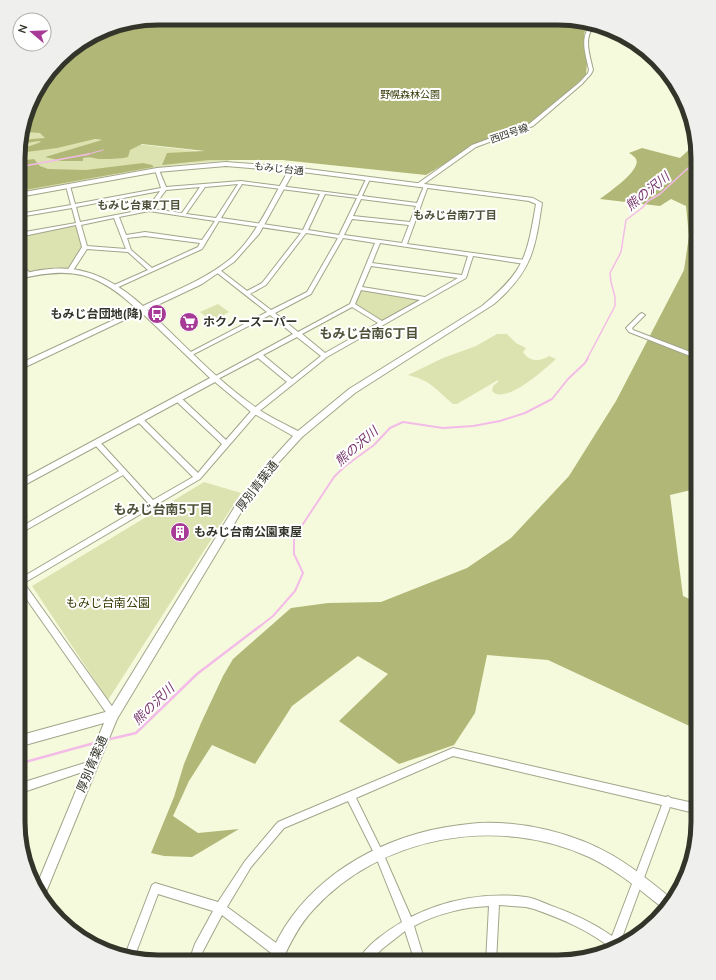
<svg xmlns="http://www.w3.org/2000/svg" width="716" height="980" font-family="'Nunito Sans','Noto Sans JP',sans-serif">
  <style>
    .green { fill: #dde2b1 }
    .forest { fill: #b1b776 }
    .lines { fill: none; stroke-linecap: round; stroke-linejoin: round }
    .stream-far3 { stroke: #f3bbe7; stroke-width: 1 }
    .stream-far2 { stroke: #f3bbe7; stroke-width: 1.5 }
    .stream-far1 { stroke: #f3bbe7; stroke-width: 2 }
    .stream { stroke: #f3bbe7; stroke-width: 2.5 }
    .minor-casing { stroke: #a2a58a; stroke-width: 2 }
    .tertiary-casing { stroke: #a2a58a; stroke-width: 2 }
    .minor { fill: #fff; fill-rule: evenodd }
    .tertiary { fill: #fff; fill-rule: evenodd }
    .labels { text-anchor: middle; stroke-width: 4; stroke-linejoin: round; paint-order: stroke }
    .far-park-label { font-size: 10px; fill: #373a05; stroke: #fff }
    .far-street-label { font-size: 10px; fill: #34352a; stroke: #fff }
    .far-neighbourhood-label { font-size: 11px; font-weight: bold; fill: #4e5138; stroke: #fff }
    .poi-label { font-size: 12px; font-weight: bold; fill: #34352a; stroke: #fff; text-anchor: start }
    .street-label { font-size: 12px; fill: #34352a; stroke: #fff }
    .park-label { font-size: 12px; fill: #373a05; stroke: #fff }
    .water-label { font-size: 13px; font-style: italic; fill: #76356b; stroke: #fff }
    .neighbourhood-label { font-size: 13px; font-weight: bold; fill: #4e5138; stroke: #fff }
    .rim { fill: none; stroke: #34352a; stroke-width: 5 }
  </style>
  <rect width="100%" height="100%" fill="#f6fadc"/>
  <!-- green -->
  <path class="green" d="M22 131 232 155 229 161C158 163 89 180 19 193V140Z
    M79 223 85 247 70 271 28 274 19 265V235Z
    M360 288 427 299 383 324 352 305Z
    M218 304 229 312C215 320 213 323 200 312Z
    M497 334H507L516 343 526 348 523 352C529 362 540 362 549 356L556 359C546 368 505 406 492 391L493 386 498 382V380L457 404H453C435 389 432 381 408 375L443 358 476 346Z
    M204 482 241 493 108 700 32 586Z"/>
  <!-- forest -->
  <path class="forest" d="M158 18 576 19 591 25 585 31 584 35 587 63 586 75 537 121 469 149 426 175 282 160H209L162 165 167 153 205 151 142 144 130 150 128 157C120 159 108 159 99 159 93 158 90 156 83 158V161H62L45 157 102 140 95 139 57 148 19 153V146H30L41 142 39 141 20 144V140L45 138 40 133 22 132 37 88 66 53 113 26Z
    M695 144 698 158V491L691 490 670 495 683 596 696 602 698 616V730L548 660 487 655 475 713 454 745 399 764 339 721 388 674 358 656 292 706 255 764 212 745 189 781 173 816 198 833 239 829 192 857 164 856 151 853 174 797 184 764 201 723 223 676 233 659 291 608 328 603 381 602 467 568 511 538 569 476 616 401 684 270 689 236 686 206 671 199 660 206 600 199C608 193 642 170 636 159 635 157 631 154 629 153L642 148 680 158Z
    M34 159 40 166 48 169 86 170 143 163 152 165 154 167 19 191V161Z"/>
  <g class="lines">
    <!-- stream-far3 -->
    <path class="stream-far3" d="M85 155 103 150"/>
    <!-- stream-far2 -->
    <path class="stream-far2" d="M19 167 89 154
      M587 359 615 306V297L611 282 610 273 621 252 626 220 642 208 648 201 660 194 687 169 698 162"/>
    <!-- stream-far1 -->
    <path class="stream-far1" d="M259 627 273 616 295 591 303 573 294 554V540L299 530 334 477 344 467 374 445 390 428 403 422 443 428 473 426 500 421 525 413 552 399 568 379 585 363 588 358"/>
    <!-- stream -->
    <path class="stream" d="M106 740 136 733 197 674 260 626
      M18 764 98 742"/>
    <!-- minor casing -->
    <g class="minor-casing">
      <path id="minor" d="M591 25 594 26C583 39 590 55 593 70L591 74 582 84 533 126 476 147 421 186H417V184L472 145 529 124 580 82 588 73 589 70C586 55 579 38 591 25Z
        M155 169 159 170 166 187 241 181 358 196 366 179 368 178 370 179 362 196 417 203 424 186 428 185V186L407 244 525 260 528 262 525 264 473 256 466 278 327 357 257 413 200 479 24 583 116 712 117 715 116 718 113 719 110 718 18 587V577L21 578 148 503 123 475 19 534V528L119 471 95 445 94 443 95 441H99L153 500 193 477 138 422 137 420 138 418H142L198 473 222 444 176 401 175 399 176 397H180L226 440 253 409 287 382 258 358 218 379H214L213 378 214 377 293 334 270 315 192 355H188L187 354 267 312 216 272V270H220L247 291 262 283 301 233 219 221 202 249 114 289 111 287 112 286 148 270 128 252 87 249 72 272H68L67 271 82 247 76 225 19 237V233L76 223 72 208 19 217V214L71 205 66 186V185L70 186 75 204 161 188 155 170ZM238 184 216 218 186 214 205 187ZM242 184 320 194 303 230 221 218ZM200 187 182 213 152 209 166 190ZM160 191 147 209 80 222 76 207ZM325 194 357 198 339 235 308 230ZM361 199 416 206 410 222 353 216ZM149 211 215 221 202 240 145 232 126 235 119 217ZM114 218 126 249 87 246 81 225ZM352 219 409 225 402 243 344 235ZM306 233 338 238 307 292 271 310 250 294 266 285ZM145 236 200 243 198 247 152 268 131 250 127 238ZM343 238 375 243 350 304 298 332 275 313 311 294ZM380 243 468 256 462 275 372 263ZM371 266 458 278 425 297 362 287ZM361 290 420 300 382 321 355 304ZM352 307 378 323 325 353 302 334ZM297 337 321 356 292 379 263 355Z
        M19 263 21 264 30 273V275H26L19 268Z
        M642 313 645 315 632 328 633 330 698 355V359L629 332 626 328 640 314Z
        M453 748 666 797 668 796 671 798 698 804V814L670 807 620 943 622 946 620 947 612 949C589 930 562 919 534 909L526 907 499 905 496 962H486L489 906C464 907 436 914 414 926L425 962H415L405 931 382 949 370 961H359C363 947 390 929 402 922L376 857 348 801 284 828 251 867 227 907 283 948 284 952 283 956 279 957 275 956 222 915 203 951 199 961H189L195 944 213 911 158 894 134 958 125 955 152 885 155 883 218 902 245 861 278 822ZM453 756 662 805 612 936C592 922 572 913 549 905 542 902 534 898 526 897 487 892 446 899 411 917L382 851 356 798Z
        M91 761 94 762 95 765 94 768 18 794V784Z"/>
    </g>
    <!-- tertiary casing -->
    <g class="tertiary-casing">
      <path id="tertiary" d="M226 162 292 167 533 198 542 203C535 250 532 271 494 304L355 393 302 437 270 472 243 509 117 719 44 897 36 887 104 723 18 747V736L109 711 237 503 264 468 293 436 251 412 215 382 19 488V481L210 378 141 312 19 370V364L137 309C97 272 71 266 19 279V275C70 260 104 271 143 306 172 292 204 280 229 260 255 239 272 199 288 171L226 166 157 172 19 197V193L157 168ZM294 171 529 201 536 204C527 256 525 271 482 306L349 389 298 431C285 424 271 418 258 409 217 381 183 343 147 310L202 284 234 262 259 234Z
        M479 823C524 821 573 833 612 855 634 868 654 884 673 900L664 909C640 890 617 870 589 857 498 815 381 835 313 910 299 925 290 943 282 961H268C292 896 351 853 416 834 436 828 458 825 479 823Z"/>
    </g>
    <!-- minor -->
    <use href="#minor" class="minor"/>
    <!-- tertiary -->
    <use href="#tertiary" class="tertiary"/>
  </g>
  <!-- icons -->
  <defs>
    <g id="bus-disc" transform="scale(1)"><circle r="9.5" fill="#a73997" stroke="#fff"/><path d="M-5-6H5V4H4V6H2V4H-2V6H-4V4H-5ZM-3.5-4V0h7V-4ZM-3.5 1.2v1.5H-2V1.2ZM2 1.2v1.5H3.5V1.2Z" fill="#fff"/></g>
    <g id="supermarket-disc" transform="scale(1)"><circle r="9.5" fill="#a73997" stroke="#fff"/><path d="M-6-5.5h2.5l.6 2H6L4.5 2H-2.5L-4.4-4H-6ZM-1.5 3.2a1.3 1.3 0 1 0 .1 0ZM3 3.2a1.3 1.3 0 1 0 .1 0Z" fill="#fff"/></g>
    <g id="building-disc" transform="scale(1)"><circle r="9.5" fill="#a73997" stroke="#fff"/><path d="M-4-6H4V6H1V3H-1V6H-4ZM-2.5-4.3h1.7v1.8h-1.7ZM.8-4.3h1.7v1.8H.8ZM-2.5-1h1.7V.8h-1.7ZM.8-1h1.7V.8H.8Z" fill="#fff"/></g>
  </defs>
  <g fill-rule="evenodd">
    <use href="#bus-disc" x="157" y="314"/>
    <use href="#supermarket-disc" x="189" y="322"/>
    <use href="#building-disc" x="180" y="532"/>
  </g>
  <g class="labels">
    <!-- far-park labels -->
    <g class="far-park-label">
      <text x="410" y="98">野幌森林公園</text>
    </g>
    <!-- far-street labels -->
    <g class="far-street-label">
      <text transform="translate(509 133) rotate(-19)" y="4">西四号線</text>
      <text transform="translate(279 168) rotate(6)" y="4">もみじ台通</text>
    </g>
    <!-- far-neighbourhood labels -->
    <g class="far-neighbourhood-label">
      <text x="139" y="209">もみじ台東7丁目</text>
      <text x="455" y="219">もみじ台南7丁目</text>
    </g>
    <!-- poi labels -->
    <g class="poi-label">
      <text x="143" y="318" text-anchor="end">もみじ台団地(降)</text>
      <text x="203" y="326">ホクノースーパー</text>
      <text x="194" y="536">もみじ台南公園東屋</text>
    </g>
    <!-- street labels -->
    <g class="street-label">
      <text transform="translate(257 486) rotate(-52)" y="4">厚別青葉通</text>
      <text transform="translate(92 764) rotate(-67)" y="4">厚別青葉通</text>
    </g>
    <!-- park labels -->
    <g class="park-label">
      <text x="108" y="607">もみじ台南公園</text>
    </g>
    <!-- water labels -->
    <g class="water-label">
      <text transform="translate(647 191) rotate(-39)" y="5">熊の沢川</text>
      <text transform="translate(356 446) rotate(-41)" y="5">熊の沢川</text>
      <text transform="translate(153 704) rotate(-44)" y="5">熊の沢川</text>
    </g>
    <!-- neighbourhood labels -->
    <g class="neighbourhood-label">
      <text x="369" y="338">もみじ台南6丁目</text>
      <text x="163" y="514">もみじ台南5丁目</text>
    </g>
  </g>
  <!-- crop -->
  <path d="M0 0H716V980H0ZM158 25H558A133 133 0 0 1 691 158V822A133 133 0 0 1 558 955H158A133 133 0 0 1 25 822V158A133 133 0 0 1 158 25Z" fill="#efefee" fill-rule="evenodd"/>
  <path class="rim" d="M158 25H558A133 133 0 0 1 691 158V822A133 133 0 0 1 558 955H158A133 133 0 0 1 25 822V158A133 133 0 0 1 158 25Z"/>
  <!-- north arrow -->
  <g transform="translate(32 32) rotate(289)"><circle r="19" fill="#ffffff" stroke="#aeaeaa"/>
  <path d="M0-3L7 15L0 10L-7 15Z" fill="#a73997"/>
  <text y="-6" font-size="11" font-weight="bold" text-anchor="middle" fill="#34352a">N</text>
  </g>
</svg>
